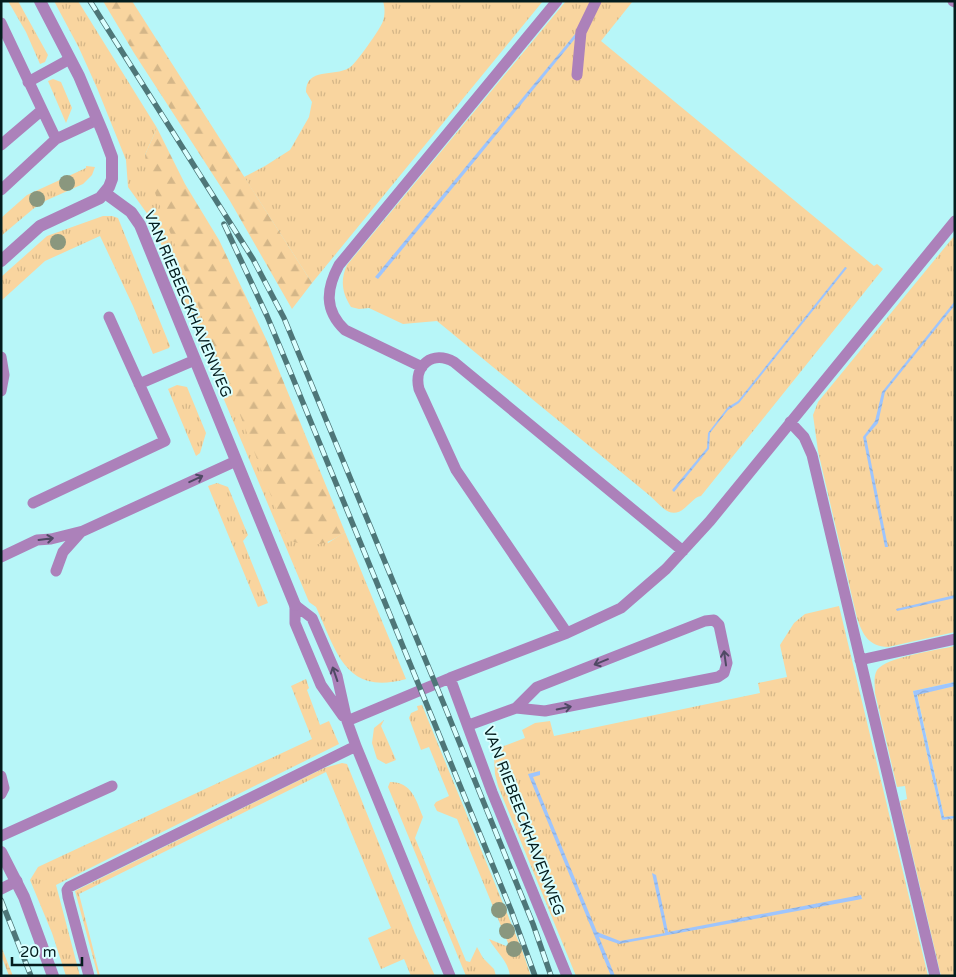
<svg xmlns="http://www.w3.org/2000/svg" width="956" height="977" font-family="'Varela Round',sans-serif">
  <style>
    .grass { fill: url(#grass-tufts) }
    .forest { fill: url(#forest-firs) }
    .wetland { fill: url(#wetland-marsh) }
    .water { fill: url(#water-waves) }
    .lines { fill: none; stroke-linecap: round; stroke-linejoin: round }
    .lane { stroke: #ac81ba; stroke-width: 11 }
    .street { stroke: #ac81ba; stroke-width: 12 }
    .rail-casing { stroke: #4e7678; stroke-width: 5.5 }
    .rail { stroke: #daffff; stroke-width: 4; stroke-dasharray: 11; stroke-linecap: butt }
    .tree { fill: #8a977e }
    .oneway { stroke: #4f4964 }
    .labels { text-anchor: middle; stroke-width: 4; stroke-linejoin: round; paint-order: stroke }
    .street-label { font-size: 15px; fill: #031c1d; stroke: #daffff }
  </style>
  <defs>
    <pattern id="grass-tufts" width="24" height="20" patternUnits="userSpaceOnUse" patternTransform="scale(1.25)"><rect width="24" height="20" fill="#f9d59f"/><path d="M3 7l-1-3M5 7V3M7 7l1-3M15 17l-1-3M17 17v-4M19 17l1-3" fill="none" stroke="#d4b688"/></pattern>
    <pattern id="forest-firs" width="22" height="20" patternUnits="userSpaceOnUse" patternTransform="scale(1.25)"><rect width="22" height="20" fill="#f9d59f"/><path d="M5 1l3.5 6h-7zM16 11l3.5 6h-7z" fill="#d4b688"/></pattern>
    <pattern id="wetland-marsh" width="20" height="14" patternUnits="userSpaceOnUse" patternTransform="scale(1.25)"><rect width="20" height="14" fill="#f9d59f"/><path d="M1 5h8M5 5V1M11 12h8M15 12V8" fill="none" stroke="#d4b688"/></pattern>
    <pattern id="water-waves" width="16" height="10" patternUnits="userSpaceOnUse" patternTransform="scale(1.25)"><rect width="16" height="10" fill="#9ec5fd"/><path d="M0 5q4-4 8 0t8 0" fill="none" stroke="#86a9d8"/></pattern>
  </defs>
  <rect width="100%" height="100%" fill="#b7f6f8"/>
  <!-- grass -->
  <path class="grass" d="M8 1H18L48 55 45 62 40 64 26 32Z
    M54 1H78L157 128 145 155 328 543 345 532 406 679C345 696 337 652 316 607L309 602 212 371 151 219 128 187 126 160 97 88 79 48Z
    M383 1H543L312 283 244 177 265 166 290 150 309 117 312 102 306 92C306 67 334 77 349 68 355 65 381 28 383 21 385 14 385 8 383 1Z
    M566 1H633L601 41 874 266 877 264 883 269 701 496C695 497 693 501 688 505 671 523 662 506 649 495L437 321 403 324 369 308 359 309 351 307C342 293 340 280 347 265Z
    M53 79 61 82 72 108 66 123 48 81Z
    M86 166 95 167 92 175 83 184 45 201 33 209 1 236V218L27 195 86 168Z
    M103 216H112L118 218 170 346 169 348 153 354 133 306 100 236 45 261 1 301V277L47 236Z
    M955 235V632L888 647C868 646 863 635 857 618L818 451 813 415 818 402Z
    M177 385 187 387 206 433 200 453 196 456 168 389Z
    M217 483 228 487 248 535 243 541 268 603 258 607 208 486Z
    M839 606 928 976H576L498 786 495 774 494 757 496 756 493 750 525 738 522 730 535 723 550 721 554 736 760 693 758 683 787 677 780 645 794 623 805 614Z
    M955 646V682L913 691 942 820 955 818V976H941L900 801 907 799 905 786 897 787 875 693C875 685 873 677 877 670 886 657 938 650 955 646Z
    M306 679 309 688 307 690 320 725 329 721 339 744 56 885 80 976H66L52 933 30 880 38 867 312 739 291 686Z
    M955 686V816L944 817 917 694Z
    M422 705 522 950 531 976H510C508 960 496 952 489 939L506 946 508 945V943L457 819 437 811 434 805 436 802 449 796 429 747 421 750 409 718 411 713 418 710 417 706Z
    M384 720 381 726 396 760 386 764 377 759 372 743 374 728Z
    M342 763 347 764 415 933 435 976H411L404 959 381 969 368 938 391 928 326 772 79 894 100 976H98L75 891 324 768Z
    M390 782C412 782 416 800 423 817L415 838 466 961 470 962 477 947 483 958 494 969 496 976H466L388 787Z"/>
  <!-- forest -->
  <path class="forest" d="M103 1H132L312 283 292 309 230 201 134 53Z
    M157 128 185 184 219 240 266 339 345 532C327 546 309 548 288 540L147 172 145 155Z"/>
  <!-- wetland -->
  <path class="wetland" d="M1 946 13 976H9L1 955Z"/>
  <!-- water -->
  <path class="water" d="M576 33 578 35 378 279 375 277Z
    M845 267 847 268 739 403 728 410 710 433 709 449 674 492 672 490 707 448 708 433 728 407 738 401Z
    M955 301V305L885 392 878 423 866 437 888 547H885L863 437 875 421 882 392Z
    M955 595V598L897 611 896 609Z
    M955 682V686L917 695 944 817 955 816V818L942 820 913 691Z
    M540 771V775L533 777 597 932 620 941 665 933 652 873 656 875 668 932 861 895 862 899 619 944 599 937 615 976H611L528 774Z"/>
  <g class="lines">
    <!-- lane -->
    <path class="lane" d="M953 1 955 2
      M1 23 56 139
      M577 75 581 32 596 1
      M28 82 70 59
      M1 145 42 110
      M1 190 56 139 97 120
      M1 357 4 375 1 391
      M422 367 345 330C324 310 326 289 339 265L557 1
      M139 384 195 360
      M790 422 804 437 812 455 935 976
      M33 503 165 441 109 317
      M1 557 37 540 51 539 83 531 236 461
      M56 571 63 552 80 533
      M295 605 312 618 337 676 347 721 356 746 450 976
      M295 605V623L321 685 343 716
      M567 633 456 470 419 389C413 365 433 350 454 362L683 551
      M860 660 955 639
      M450 678 492 792 567 976
      M347 721 450 678 567 633 621 608 666 569 710 521 955 221
      M469 725 516 708 537 687 705 621 714 620 719 625 727 663 724 673 718 677 545 711 516 708
      M1 776 4 788 1 794
      M1 836 112 786
      M1 889 17 881
      M89 976 68 897 67 890 69 887 356 746"/>
    <!-- street -->
    <path class="street" d="M105 193 131 212 140 225 295 605
      M1 261 40 226 100 198 109 187 112 179V157L103 133 79 76 40 1
      M1 852 24 897 53 976"/>
    <!-- rail casing -->
    <g class="rail-casing">
      <path id="rail" d="M90 1 253 259 284 318 445 707 533 924 551 976
        M224 224 267 316 290 371 511 910 535 976
        M1 900 31 976"/>
    </g>
    <!-- rail -->
    <use href="#rail" class="rail"/>
  </g>
  <!-- trees -->
  <g class="tree">
    <circle cx="67" cy="183" r="8"/>
    <circle cx="37" cy="199" r="8"/>
    <circle cx="58" cy="242" r="8"/>
    <circle cx="499" cy="910" r="8"/>
    <circle cx="507" cy="931" r="8"/>
    <circle cx="514" cy="949" r="8"/>
  </g>
  <!-- one-way arrows -->
  <defs><path id="oneway-shaft" d="M-6 0H5M1.5-3L5.5 0L1.5 3" fill="none" stroke-width="1.6" stroke-linecap="round" stroke-linejoin="round" transform="scale(1.25)"/></defs>
  <g class="oneway">
    <use href="#oneway-shaft" transform="translate(196 479) rotate(-25)"/>
    <use href="#oneway-shaft" transform="translate(46 539) rotate(-7)"/>
    <use href="#oneway-shaft" transform="translate(725 658) rotate(-98)"/>
    <use href="#oneway-shaft" transform="translate(601 662) rotate(158)"/>
    <use href="#oneway-shaft" transform="translate(335 674) rotate(-109)"/>
    <use href="#oneway-shaft" transform="translate(564 708) rotate(-11)"/>
  </g>
  <g class="labels">
    <!-- street labels -->
    <g class="street-label">
      <text transform="translate(188 304) rotate(67)" y="5">VAN RIEBEECKHAVENWEG</text>
      <text transform="translate(524 821) rotate(69)" y="5">VAN RIEBEECKHAVENWEG</text>
    </g>
  </g>
  <!-- border -->
  <rect width="956" height="977" fill="none" stroke="#031c1d" stroke-width="5"/>
  <!-- scale -->
  <path d="M12 957v8h70v-8" fill="none" stroke="#031c1d" stroke-width="2.5"/>
  <text x="20" y="957" font-size="15" fill="#031c1d" stroke="#daffff" stroke-width="4" paint-order="stroke">20 m</text>
</svg>
